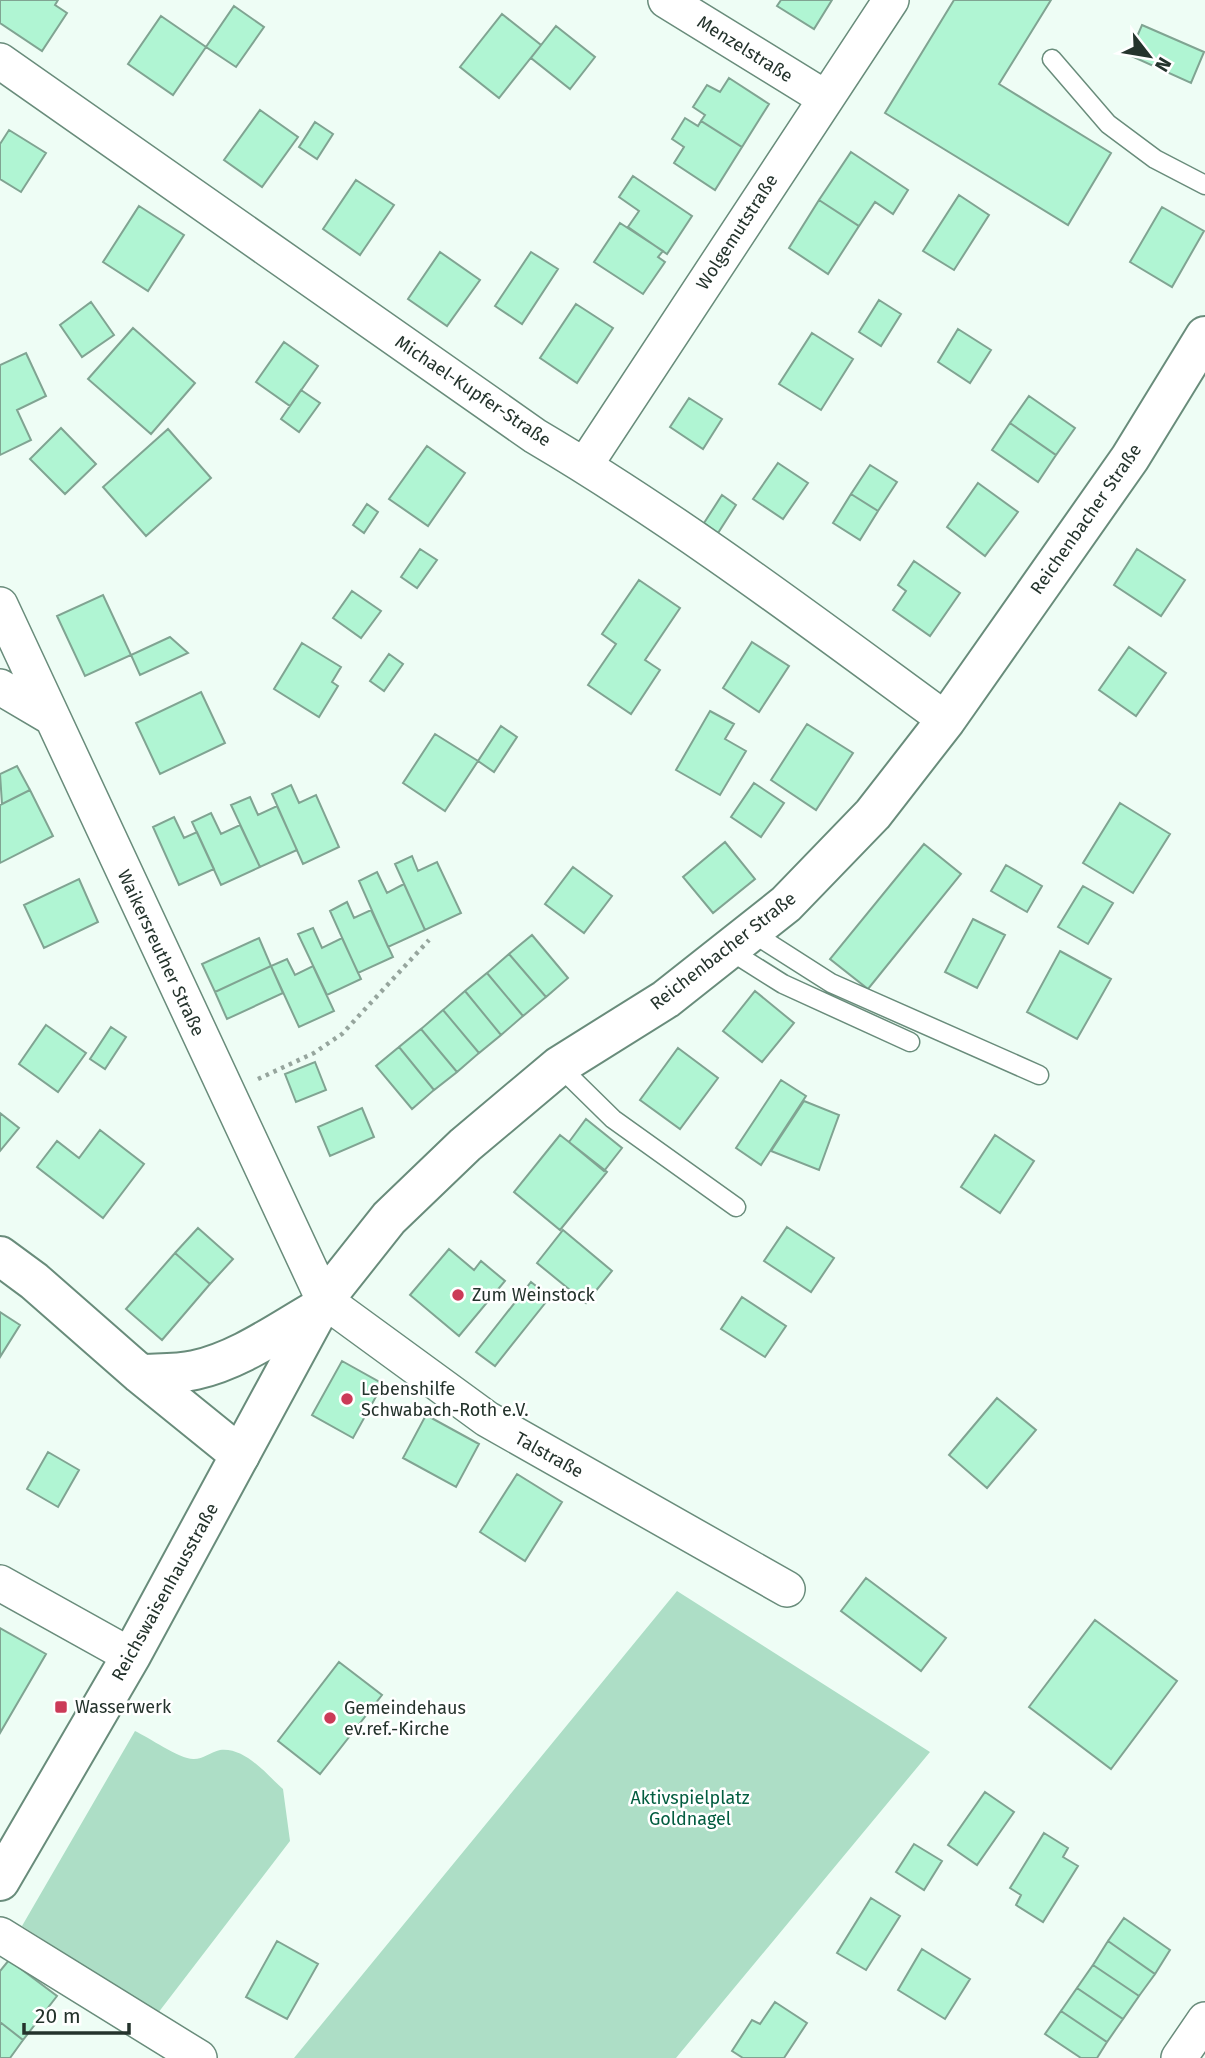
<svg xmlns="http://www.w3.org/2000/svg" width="1205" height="2058" font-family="'Fira Sans',sans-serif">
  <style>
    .green { fill: #addec6 }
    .building { fill: #b0f5d3; stroke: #80a492; stroke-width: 2 }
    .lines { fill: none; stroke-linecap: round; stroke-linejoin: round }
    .service-casing { stroke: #698c7b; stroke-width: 21 }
    .minor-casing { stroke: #698c7b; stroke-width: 38 }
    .tertiary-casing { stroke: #698c7b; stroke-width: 42 }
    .secondary-casing { stroke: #698c7b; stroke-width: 42 }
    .path { stroke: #96a59d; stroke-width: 4.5; stroke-dasharray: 3.5 5; stroke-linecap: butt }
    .service { stroke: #fff; stroke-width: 18 }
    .minor { stroke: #fff; stroke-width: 35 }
    .tertiary { stroke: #fff; stroke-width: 38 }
    .secondary { stroke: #fff; stroke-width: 38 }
    .poi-dot { fill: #cb3b58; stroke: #fff; stroke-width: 2.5 }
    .labels { text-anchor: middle; stroke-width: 5; stroke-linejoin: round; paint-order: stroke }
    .street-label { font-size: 18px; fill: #24332c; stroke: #fff }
    .poi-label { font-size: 18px; fill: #24332c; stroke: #fff; text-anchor: start }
    .park-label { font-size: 18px; fill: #035d40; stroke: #fff }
  </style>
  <rect width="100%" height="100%" fill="#eefdf5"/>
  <!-- green -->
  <path class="green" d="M677 1591 930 1752 676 2058H294Z
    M135 1731C148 1737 181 1760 194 1759 203 1759 211 1752 220 1750 245 1747 266 1774 283 1789L290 1841 158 2013 22 1926Z"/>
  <!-- building -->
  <path class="building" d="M0 0H58L55 5 67 13 42 51 0 23Z
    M781 0H832L814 29 777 6Z
    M954 0H1051L999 84 1111 153 1068 225 885 113Z
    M234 6 264 27 236 67 206 47Z
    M502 14 541 45 499 98 460 67Z
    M161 16 206 47 173 95 128 64Z
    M1142 25 1204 52 1191 83 1129 55Z
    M556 26 595 57 570 89 531 58Z
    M729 78 769 104 742 147 701 121 705 115 693 107 707 85 720 92Z
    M260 110 298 137 262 187 224 160Z
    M685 118 698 126 701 121 742 147 715 190 674 163 684 147 672 139Z
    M315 122 333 134 317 159 299 147Z
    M9 130 46 153 21 192 0 179V144Z
    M851 152 908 190 893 214 875 202 859 226 819 200Z
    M633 176 692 216 667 254 628 227 639 211 619 197Z
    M356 180 394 205 360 255 323 229Z
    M959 195 989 215 954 270 923 251Z
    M819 200 859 226 828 274 789 248Z
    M139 206 184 235 148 291 103 262Z
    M1162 207 1204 231 1172 287 1130 262Z
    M620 223 663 251 658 257 665 262 643 294 594 262Z
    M440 252 480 280 447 326 408 299Z
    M531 252 558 269 522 324 495 306Z
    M879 300 901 314 881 346 859 332Z
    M91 302 114 335 82 357 60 325Z
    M576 304 613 328 577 383 540 358Z
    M133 328 195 383 151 434 88 379Z
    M958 329 991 350 970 383 938 362Z
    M812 333 853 359 821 410 779 384Z
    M284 342 318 366 290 406 256 382Z
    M26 353 46 396 17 410 31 440 0 455V365Z
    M301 390 320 403 299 432 281 419Z
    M1029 396 1075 428 1056 455 1010 423Z
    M689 398 722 419 703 449 670 427Z
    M1010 423 1056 455 1038 482 992 450Z
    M61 428 96 464 65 494 30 459Z
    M168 429 211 478 146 536 103 487Z
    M427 446 465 473 428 526 389 499Z
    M778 463 808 483 783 519 753 499Z
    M870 465 897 482 878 511 851 494Z
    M978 483 1018 512 985 556 947 527Z
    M851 494 878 511 860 540 833 523Z
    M722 495 736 505 718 533 704 523Z
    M367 504 378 512 364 533 353 525Z
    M420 549 437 560 417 588 401 577Z
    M1137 549 1185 580 1161 616 1114 585Z
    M914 561 960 593 930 636 893 610 906 591 898 585Z
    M639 580 680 608 645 660 660 670 631 714 588 685 616 644 602 634Z
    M352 591 381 611 361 638 333 618Z
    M103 595 131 655 85 676 57 616Z
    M170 637 188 653 140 675 131 655Z
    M752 642 789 666 759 712 723 688Z
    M302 643 341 667 332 682 338 686 319 717 274 689Z
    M1129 647 1166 673 1136 716 1099 690Z
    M389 654 403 664 384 691 370 681Z
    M201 692 225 743 160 774 136 723Z
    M710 711 734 724 725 739 746 751 720 795 676 770Z
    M807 724 853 753 816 810 771 780Z
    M501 726 517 737 494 772 478 761Z
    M435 734 478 761 445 811 403 783Z
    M17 766 30 790 2 804 0 774Z
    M754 783 784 803 761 837 731 817Z
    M291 785 299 803 316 795 339 847 303 864 272 794Z
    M30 790 53 836 0 863V805Z
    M250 797 258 815 277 806 297 850 260 867 231 805Z
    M1120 803 1170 834 1133 893 1083 863Z
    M211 813 221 834 240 825 260 867 221 885 192 822Z
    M174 817 184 838 197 832 214 869 179 885 153 827Z
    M725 842 755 879 713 913 683 877Z
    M924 844 961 874 868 989 830 959Z
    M412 856 418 871 437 862 461 913 425 930 395 864Z
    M1006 865 1042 886 1027 912 991 891Z
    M573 867 612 896 584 933 545 904Z
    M377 872 387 893 404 884 425 930 388 947 359 881Z
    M79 879 98 922 44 948 24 905Z
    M1083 886 1113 903 1088 944 1058 927Z
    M347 902 354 918 371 910 393 957 358 973 330 911Z
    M973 919 1005 935 977 988 945 972Z
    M313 928 322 948 342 938 361 979 327 995 298 934Z
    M532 935 568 978 546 997 509 954Z
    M259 938 271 966 215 992 202 964Z
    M1060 951 1111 979 1077 1039 1027 1012Z
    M509 954 546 997 523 1016 487 973Z
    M287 959 295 975 313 966 334 1011 299 1027 271 966Z
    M271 966 283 993 227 1019 215 992Z
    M487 973 523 1016 501 1035 465 991Z
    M465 991 501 1035 479 1053 443 1010Z
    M755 991 794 1023 762 1062 723 1031Z
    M443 1010 479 1053 457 1072 421 1029Z
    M46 1025 86 1053 58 1092 19 1064Z
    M111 1027 126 1037 105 1069 90 1059Z
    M421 1029 457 1072 434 1090 399 1047Z
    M399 1047 434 1090 412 1109 376 1066Z
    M678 1048 718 1078 680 1129 640 1100Z
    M315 1062 326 1090 296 1102 285 1074Z
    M781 1080 806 1096 761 1165 736 1148Z
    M804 1101 839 1115 819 1170 771 1151Z
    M362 1108 374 1137 330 1156 318 1127Z
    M0 1113 19 1128 0 1151Z
    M586 1119 622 1148 604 1171 569 1142Z
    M100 1130 144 1164 103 1218 37 1167 57 1141 79 1158Z
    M560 1135 607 1172 560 1230 514 1192Z
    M995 1135 1034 1161 1000 1213 961 1187Z
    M787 1227 834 1258 811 1292 764 1261Z
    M198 1228 233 1259 210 1284 175 1253Z
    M563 1230 612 1271 586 1303 537 1263Z
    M449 1249 474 1270 481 1261 505 1281 459 1336 410 1295Z
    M175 1253 210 1284 162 1340 126 1309Z
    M531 1282 550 1297 495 1366 476 1352Z
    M742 1297 786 1326 765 1357 721 1329Z
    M0 1312 20 1325 0 1357Z
    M342 1361 383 1384 353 1438 312 1415Z
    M997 1398 1036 1430 987 1488 949 1455Z
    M426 1415 479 1444 456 1487 403 1458Z
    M48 1452 79 1470 58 1507 27 1489Z
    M517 1474 562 1502 525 1561 480 1532Z
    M866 1578 946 1638 921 1671 841 1611Z
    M1095 1620 1177 1681 1111 1769 1029 1707Z
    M0 1628 46 1654 0 1733Z
    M339 1662 382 1695 320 1774 278 1741Z
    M985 1792 1014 1812 977 1865 948 1845Z
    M1044 1833 1068 1848 1063 1857 1078 1866 1043 1922 1016 1905 1021 1895 1010 1888Z
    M914 1844 942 1861 924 1890 896 1872Z
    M871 1898 900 1916 866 1970 837 1953Z
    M1124 1918 1170 1950 1155 1974 1108 1941Z
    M277 1941 318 1964 287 2019 246 1997Z
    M1108 1941 1155 1974 1139 1996 1093 1965Z
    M922 1949 970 1979 945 2019 898 1990Z
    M9 1960 57 1996 23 2040 0 2022V1971Z
    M1093 1965 1139 1996 1123 2019 1077 1988Z
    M1077 1988 1123 2019 1107 2042 1061 2011Z
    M775 2002 807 2023 784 2058H743L732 2051 752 2020 760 2024Z
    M1061 2011 1107 2042 1097 2058H1081L1045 2034Z
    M0 2022 23 2040 10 2058H0Z"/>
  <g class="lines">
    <!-- service casing -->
    <g class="service-casing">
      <path id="service" d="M1052 59 1108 124 1155 159 1205 185
        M751 932 831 983 1039 1075
        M729 950 783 984 910 1042
        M559 1066 613 1119 736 1207"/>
    </g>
    <!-- minor casing -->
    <g class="minor-casing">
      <path id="minor" d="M666 0 825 98
        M0 61 535 436C679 521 812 622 946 720
        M585 465 891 0
        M0 605 324 1300 487 1419 787 1589
        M0 687 51 717
        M0 1583 131 1656
        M0 1935 199 2058
        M1179 2058 1205 2020"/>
    </g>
    <!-- tertiary casing -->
    <g class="tertiary-casing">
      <path id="tertiary" d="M0 1256 34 1281 140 1374 240 1455
        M140 1374C158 1373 178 1374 195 1370 240 1360 279 1331 318 1309"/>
    </g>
    <!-- secondary casing -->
    <g class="secondary-casing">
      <path id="secondary" d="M0 1881 131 1656 324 1300 389 1218 465 1145 559 1066 666 999 786 904 873 814 946 720 1130 458 1205 336"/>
    </g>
    <!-- path -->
    <path class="path" d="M258 1079 314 1053 342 1034 429 940"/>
    <!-- service -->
    <use href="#service" class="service"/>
    <!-- minor -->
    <use href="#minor" class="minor"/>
    <!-- tertiary -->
    <use href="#tertiary" class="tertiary"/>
    <!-- secondary -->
    <use href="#secondary" class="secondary"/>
  </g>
  <!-- markers -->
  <g class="poi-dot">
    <circle cx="458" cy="1295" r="7"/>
    <circle cx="347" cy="1399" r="7"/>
    <rect x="54" y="1700" width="14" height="14" rx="3.5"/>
    <circle cx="330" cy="1718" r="7"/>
  </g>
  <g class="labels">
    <!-- street labels -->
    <g class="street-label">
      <text transform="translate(745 49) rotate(32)" y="6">Menzelstraße</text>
      <text transform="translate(737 232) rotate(-57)" y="6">Wolgemutstraße</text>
      <text transform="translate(473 391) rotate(34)" y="6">Michael-Kupfer-Straße</text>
      <text transform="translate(1086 519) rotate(-55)" y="6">Reichenbacher Straße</text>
      <text transform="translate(723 951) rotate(-38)" y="6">Reichenbacher Straße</text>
      <text transform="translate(161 953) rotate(65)" y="6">Waikersreuther Straße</text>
      <text transform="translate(549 1455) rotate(29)" y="6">Talstraße</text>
      <text transform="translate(165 1592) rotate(-61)" y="6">Reichswaisenhausstraße</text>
    </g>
    <!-- poi labels -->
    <g class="poi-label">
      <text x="472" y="1301">Zum Weinstock</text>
      <text x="361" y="1395">Lebenshilfe<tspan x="361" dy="21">Schwabach-Roth e.V.</tspan></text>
      <text x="75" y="1713">Wasserwerk</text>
      <text x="344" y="1714">Gemeindehaus<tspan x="344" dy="21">ev.ref.-Kirche</tspan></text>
    </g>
    <!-- park labels -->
    <g class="park-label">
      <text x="690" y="1804">Aktivspielplatz<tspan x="690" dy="21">Goldnagel</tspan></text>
    </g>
  </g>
  <!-- north arrow -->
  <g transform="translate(1149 56) rotate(121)" stroke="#ffffff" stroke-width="5" paint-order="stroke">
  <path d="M0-5L12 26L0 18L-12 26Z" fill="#24332c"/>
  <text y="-10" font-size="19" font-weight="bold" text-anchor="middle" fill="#24332c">N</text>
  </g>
  <!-- scale -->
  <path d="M24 2023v10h105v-10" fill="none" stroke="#24332c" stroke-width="3.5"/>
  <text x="35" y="2023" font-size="21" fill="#24332c" stroke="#ffffff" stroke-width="5" paint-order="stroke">20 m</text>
</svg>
